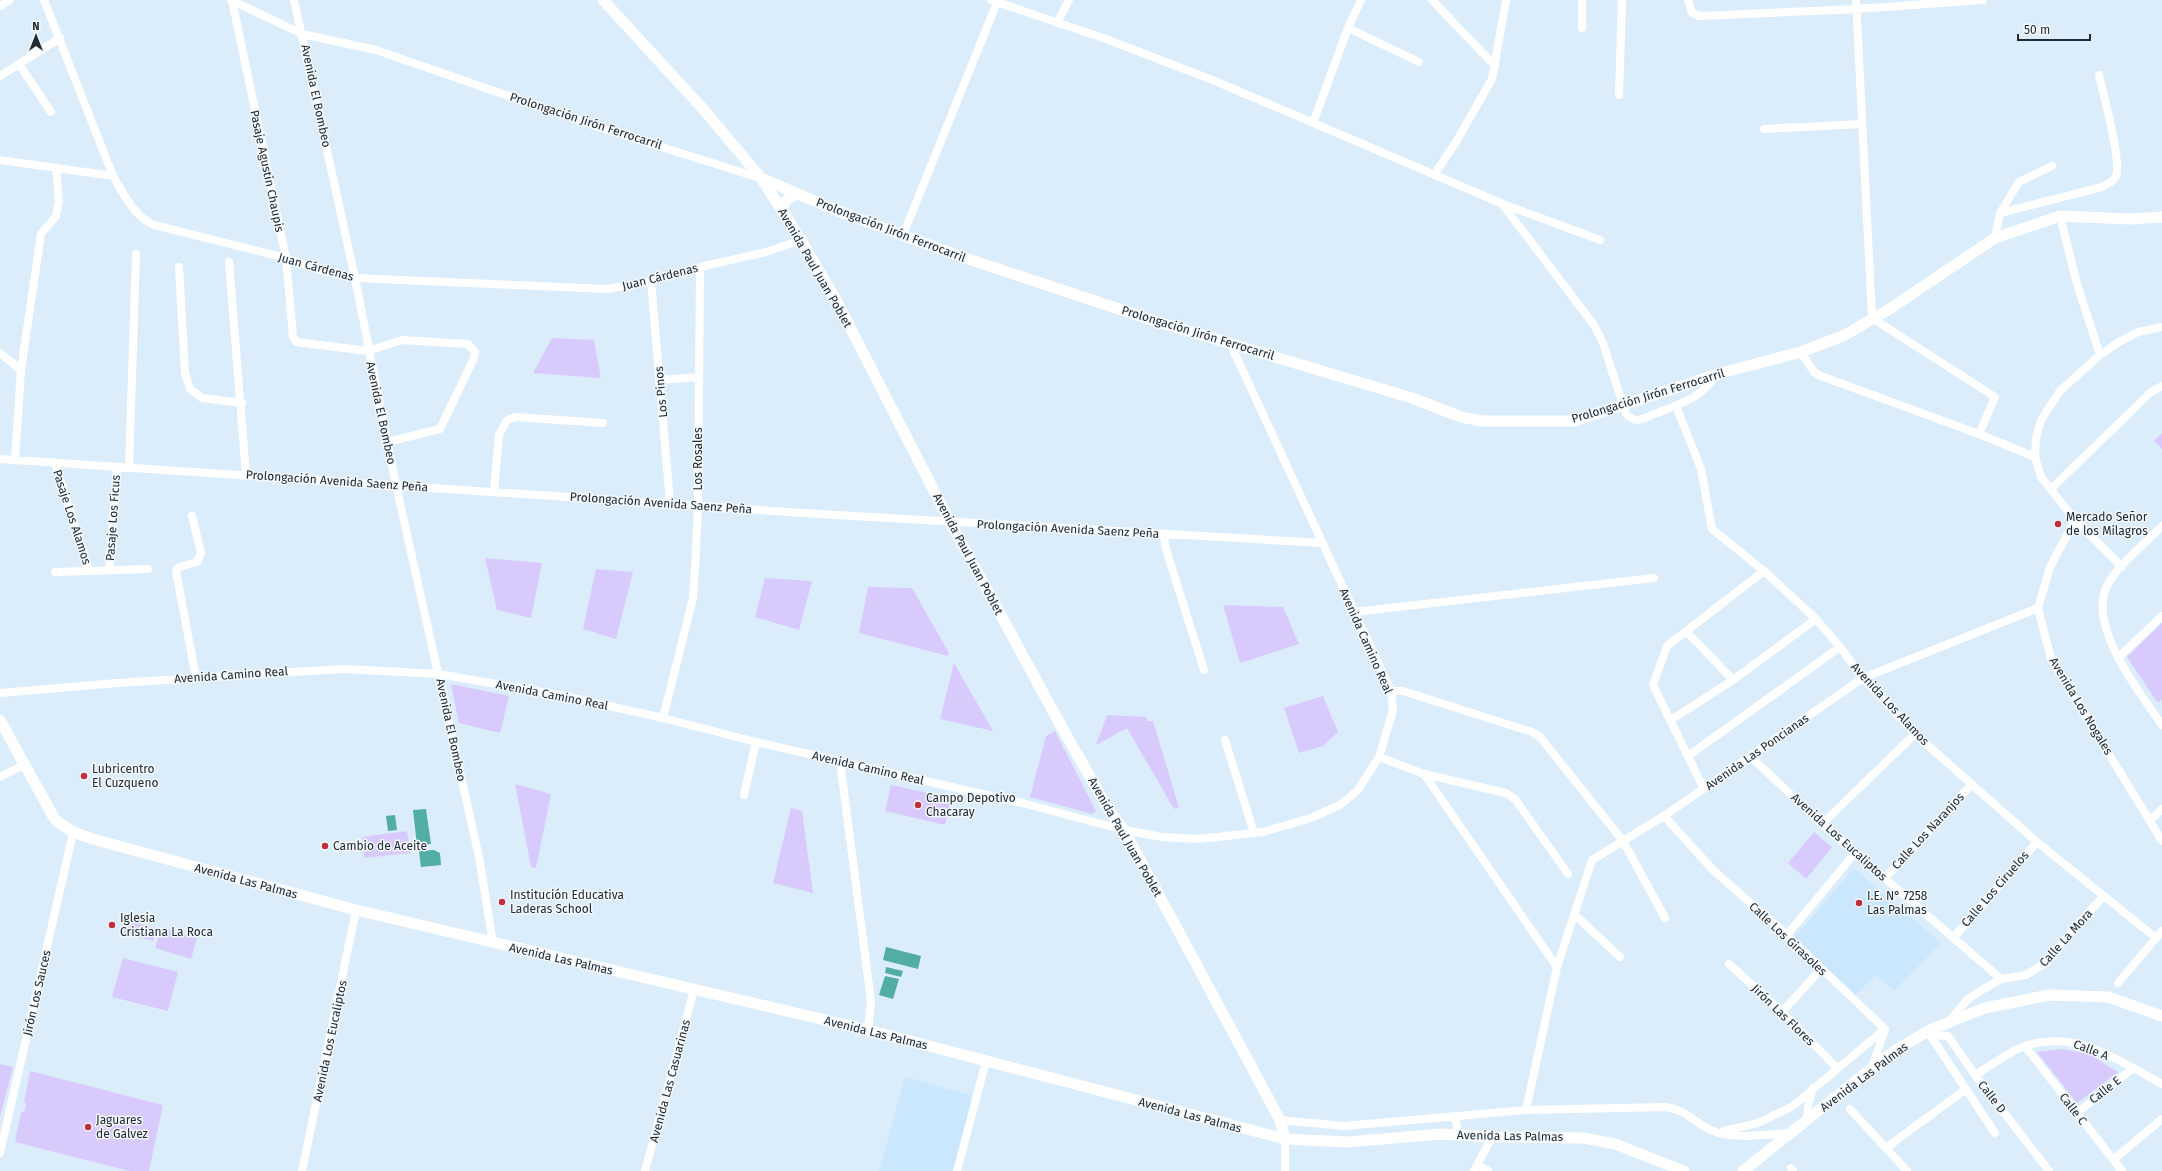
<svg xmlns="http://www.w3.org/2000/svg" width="2162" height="1171" font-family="'Fira Sans',sans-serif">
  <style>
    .built { fill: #cae7fe }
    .green { fill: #d9cafe }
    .water { fill: #52ada3 }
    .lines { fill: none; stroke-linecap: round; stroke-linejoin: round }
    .street { stroke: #fff; stroke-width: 8 }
    .secondary { stroke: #fff; stroke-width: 11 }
    .poi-dot { fill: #c02f3c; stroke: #f3f8fc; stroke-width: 1.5 }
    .labels { text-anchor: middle; stroke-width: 3; stroke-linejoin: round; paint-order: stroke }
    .street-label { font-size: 12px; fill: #222b31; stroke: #f3f8fc }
    .poi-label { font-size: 12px; fill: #222b31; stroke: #f3f8fc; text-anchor: start }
  </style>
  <rect width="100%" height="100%" fill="#dbedfb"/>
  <!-- built -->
  <path class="built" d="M1854 868 1941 943 1894 991 1877 975 1854 996 1794 938Z
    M905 1077 970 1095 974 1100 954 1171H879Z"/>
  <!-- green -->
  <path class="green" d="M552 338 594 340 601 378 533 373Z
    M2162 433V449L2154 441Z
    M485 558 542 563 531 618 497 610Z
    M596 569 633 572 616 639 583 629Z
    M765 578 812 581 799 630 755 617Z
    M868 587 912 588 949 653 948 656 859 633Z
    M1223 605 1283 607 1299 644 1240 663Z
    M2162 623V699L2158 703 2127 657Z
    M954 663 993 731 940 719Z
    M451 684 509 696 500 733 459 723Z
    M1323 696 1338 732 1323 746 1299 753 1284 708Z
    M1107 715 1147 717V721H1153L1179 808 1174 809 1127 728 1096 745Z
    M1055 731 1096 811 1092 814 1030 797 1046 736Z
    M515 784 551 794 536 868 531 867Z
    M891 785 951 798 945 825 885 811Z
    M791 808 802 811 813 893 773 883Z
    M407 831 410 853 364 858 362 837Z
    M1814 832 1832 847 1806 879 1788 863Z
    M127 920 157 929 153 941 124 933Z
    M161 928 197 938 191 959 155 948Z
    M123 958 178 972 168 1011 112 997Z
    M2062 1049 2089 1054 2118 1072 2077 1103 2037 1052Z
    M0 1064 13 1067 0 1117Z
    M30 1071 163 1105 149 1171H129L15 1142 21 1112 25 1111 26 1104 24 1102Z"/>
  <!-- water -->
  <path class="water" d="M426 809 431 844 417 845 413 810Z
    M395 815 397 830 388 831 386 816Z
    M434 850 440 853 441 865 421 867 419 851Z
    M886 947 921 956 918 969 883 960Z
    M886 967 903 971 901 977 885 973Z
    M885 976 899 979 893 999 879 995Z"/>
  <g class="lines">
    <!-- street -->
    <path class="street" d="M44 0 113 176C124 195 134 216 154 225L286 258 326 272 355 278 608 289 651 281 700 267 766 252 801 240
      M231 0 302 34 376 50 601 128 760 178
      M232 0 286 258 293 337 296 342 368 351 402 340 468 344 475 352 474 358 440 429 387 442
      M294 0 355 278 396 485 479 857 493 943
      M991 0 1106 39 1215 81 1503 204 1600 240
      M1432 0 1495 66
      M1688 0 1692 13 1699 16 1857 9 1983 0
      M1856 0 1872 318 1995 397 1979 434
      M0 6 10 0
      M1057 23 1069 0
      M1348 28 1419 62
      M1582 28V0
      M19 64 51 112
      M0 76 60 38
      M1619 95 1622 0
      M1313 123 1348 28 1361 0
      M1764 129 1862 124
      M0 160 113 176
      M1434 175 1456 142 1492 79 1506 0
      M1503 205 1594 325 1603 343 1626 414C1629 417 1632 420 1637 420 1642 420 1649 416 1654 414 1675 406 1705 397 1715 375
      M2000 213 2102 187C2107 184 2114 182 2116 176 2122 162 2103 93 2099 75
      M2060 216 2077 284 2100 355
      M903 235 998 0
      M1995 238 2000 213 2019 182 2052 166
      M229 262 246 475
      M179 267 185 373 190 389 202 398 242 403
      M651 281 670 503
      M1801 352 1814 372 1821 376 1979 434 2035 457
      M0 353 21 370
      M659 380 699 377
      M1676 406 1701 469 1712 529 1764 571 1816 619 1840 647 1863 678 1915 734 2037 842 2156 938
      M0 459 819 514 1322 543
      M15 460 21 370 41 234 56 216 59 202 56 168
      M55 462 89 571
      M129 467 136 254
      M2051 489 2151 392 2162 386
      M494 491 499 435 507 420 516 417 603 423
      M192 516 201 553 197 562 179 567 176 571 196 678
      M2075 520 2050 567 2038 608 2051 659 2162 841
      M2162 526C2146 543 2119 564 2108 584 2085 624 2140 693 2162 725
      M1164 535 1165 546 1204 670
      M2122 567 2075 520 2041 477 2035 457 2036 438 2041 420 2060 391 2100 355 2119 342 2138 332 2162 327
      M109 570 117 467
      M55 572 148 569
      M1354 612 1654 578
      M1687 632 1733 680
      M2118 658 2162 616
      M1391 691H1403L1532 732 1540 737 1623 841 1665 918
      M0 693 117 683 344 669 439 674 564 696 663 718 756 742 1026 804 1124 830 1162 837 1198 839 1263 832 1311 818 1340 805 1358 790 1379 757 1393 710 1391 691 1230 343
      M663 718 693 598 695 569 698 506 700 267
      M1671 720 1733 680 1816 619
      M1225 740 1254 833
      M1688 756 1840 647
      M1379 757 1424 774 1506 793 1515 799 1568 874
      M1751 757 1822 824 2001 979
      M840 761 871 1001 868 1030
      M1424 774 1557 967
      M0 777 24 765
      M1704 789 1653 685 1667 646 1764 571
      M744 795 756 742
      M1664 816 1714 871 1779 928 1885 1029 1872 1068
      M2150 820 2162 809
      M1822 824 1915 734
      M1885 878 1972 784
      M1574 914 1620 957
      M1786 936 1855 853
      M1954 937 2037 842
      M1729 964 1782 1012 1837 1068
      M2118 983 2162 931
      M1782 1012 1820 970
      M1948 1022 1968 999 1982 990 2001 979 2026 975 2047 962 2077 925 2103 897
      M1928 1032 1995 1133
      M1930 1035 1948 1036 1975 1075 2049 1171
      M2025 1046 2122 1171
      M1975 1075C1991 1066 2008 1052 2025 1046 2076 1029 2119 1061 2162 1084
      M1850 1109 1907 1171
      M1526 1110 1557 967 1592 860 1664 816 1863 678 2038 608
      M2077 1113 2133 1068
      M1455 1117 1459 1135
      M1280 1120 1344 1126 1526 1110 1666 1107C1687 1109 1698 1127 1718 1133 1741 1139 1768 1134 1791 1133
      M1807 1121 1808 1106 1813 1088
      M1724 1131 1758 1123 1793 1106 1885 1029
      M1285 1139V1171
      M1886 1148 1966 1089
      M0 1153 73 833
      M2113 1160 2162 1119
      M1478 1165 1488 1171
      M1791 1168 1793 1171
      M302 1171 356 910
      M645 1171 694 990
      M957 1171 986 1061
      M1474 1171 1492 1137"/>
    <!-- secondary -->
    <path class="secondary" d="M603 0 704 110 761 178 801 240 834 296 950 522 1060 724 1110 812 1124 830 1280 1120 1285 1139
      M761 178 838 211 953 254 1158 322 1412 398 1461 417 1482 421H1574L1721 373 1801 352 1845 335 1891 308 1995 238 2060 216 2130 219 2162 217
      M782 210C784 200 789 197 799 194
      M0 720 54 818C66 830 80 835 96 840L356 910 868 1030 1285 1139 1348 1142 1441 1134 1492 1137 1584 1138 1615 1144 1684 1171
      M1743 1171 1872 1068 1899 1048 1932 1029 1985 1008 2049 995 2108 997 2162 1016"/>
  </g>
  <!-- markers -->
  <g class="poi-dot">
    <circle cx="2058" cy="524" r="4"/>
    <circle cx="84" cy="776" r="4"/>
    <circle cx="918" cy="805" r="4"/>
    <circle cx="325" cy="846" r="4"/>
    <circle cx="502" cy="902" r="4"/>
    <circle cx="1859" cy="903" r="4"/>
    <circle cx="112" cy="925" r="4"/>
    <circle cx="88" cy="1127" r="4"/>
  </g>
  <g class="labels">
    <!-- street labels -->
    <g class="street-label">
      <text transform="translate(316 96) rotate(78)" y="4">Avenida El Bombeo</text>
      <text transform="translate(586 121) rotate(18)" y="4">Prolongación Jirón Ferrocarril</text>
      <text transform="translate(267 171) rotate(78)" y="4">Pasaje Agustín Chaupis</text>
      <text transform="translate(891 230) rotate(21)" y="4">Prolongación Jirón Ferrocarril</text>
      <text transform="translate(316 267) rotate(15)" y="4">Juan Cárdenas</text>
      <text transform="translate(815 268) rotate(60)" y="4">Avenida Paul Juan Poblet</text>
      <text transform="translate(660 277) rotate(-14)" y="4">Juan Cárdenas</text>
      <text transform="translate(1198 333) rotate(17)" y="4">Prolongación Jirón Ferrocarril</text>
      <text transform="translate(661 392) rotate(-95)" y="4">Los Pinos</text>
      <text transform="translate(1648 396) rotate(-17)" y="4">Prolongación Jirón Ferrocarril</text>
      <text transform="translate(381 413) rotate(78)" y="4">Avenida El Bombeo</text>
      <text transform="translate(698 459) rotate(-90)" y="4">Los Rosales</text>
      <text transform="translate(337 481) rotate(4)" y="4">Prolongación Avenida Saenz Peña</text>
      <text transform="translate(661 503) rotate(4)" y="4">Prolongación Avenida Saenz Peña</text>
      <text transform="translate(72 517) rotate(72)" y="4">Pasaje Los Alamos</text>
      <text transform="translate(113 518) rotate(-86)" y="4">Pasaje Los Ficus</text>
      <text transform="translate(1068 529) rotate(3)" y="4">Prolongación Avenida Saenz Peña</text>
      <text transform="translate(968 554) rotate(62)" y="4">Avenida Paul Juan Poblet</text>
      <text transform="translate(1366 641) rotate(66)" y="4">Avenida Camino Real</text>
      <text transform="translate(231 675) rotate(-4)" y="4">Avenida Camino Real</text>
      <text transform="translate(552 695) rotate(11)" y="4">Avenida Camino Real</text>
      <text transform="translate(1890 704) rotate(47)" y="4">Avenida Los Alamos</text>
      <text transform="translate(2081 706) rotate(59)" y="4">Avenida Los Nogales</text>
      <text transform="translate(451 730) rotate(78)" y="4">Avenida El Bombeo</text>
      <text transform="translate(1757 752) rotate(-35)" y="4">Avenida Las Poncianas</text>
      <text transform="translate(868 768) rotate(13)" y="4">Avenida Camino Real</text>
      <text transform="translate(1928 831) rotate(-47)" y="4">Calle Los Naranjos</text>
      <text transform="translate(1125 837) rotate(60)" y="4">Avenida Paul Juan Poblet</text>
      <text transform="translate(1839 837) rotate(42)" y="4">Avenida Los Eucaliptos</text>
      <text transform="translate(246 881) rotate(15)" y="4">Avenida Las Palmas</text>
      <text transform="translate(1995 889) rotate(-49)" y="4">Calle Los Ciruelos</text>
      <text transform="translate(2066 938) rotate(-48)" y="4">Calle La Mora</text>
      <text transform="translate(1788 939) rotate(43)" y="4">Calle Los Girasoles</text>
      <text transform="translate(561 959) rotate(13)" y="4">Avenida Las Palmas</text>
      <text transform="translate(37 993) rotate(-77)" y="4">Jirón Los Sauces</text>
      <text transform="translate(1783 1015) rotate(44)" y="4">Jirón Las Flores</text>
      <text transform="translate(876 1033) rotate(14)" y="4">Avenida Las Palmas</text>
      <text transform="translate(330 1041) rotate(-78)" y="4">Avenida Los Eucaliptos</text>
      <text transform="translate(2091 1050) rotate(21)" y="4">Calle A</text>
      <text transform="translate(1864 1077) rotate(-37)" y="4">Avenida Las Palmas</text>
      <text transform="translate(670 1081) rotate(-75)" y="4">Avenida Las Casuarinas</text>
      <text transform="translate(2105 1090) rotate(-38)" y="4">Calle E</text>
      <text transform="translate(1992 1097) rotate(52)" y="4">Calle D</text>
      <text transform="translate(2073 1109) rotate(52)" y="4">Calle C</text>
      <text transform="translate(1190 1115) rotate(15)" y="4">Avenida Las Palmas</text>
      <text transform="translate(1510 1136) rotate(1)" y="4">Avenida Las Palmas</text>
    </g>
    <!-- poi labels -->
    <g class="poi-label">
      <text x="2066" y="521">Mercado Señor<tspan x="2066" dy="14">de los Milagros</tspan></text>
      <text x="92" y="773">Lubricentro<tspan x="92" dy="14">El Cuzqueno</tspan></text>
      <text x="926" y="802">Campo Depotivo<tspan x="926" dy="14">Chacaray</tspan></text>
      <text x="333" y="850">Cambio de Aceite</text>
      <text x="510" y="899">Institución Educativa<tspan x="510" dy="14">Laderas School</tspan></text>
      <text x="1867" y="900">I.E. N° 7258<tspan x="1867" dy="14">Las Palmas</tspan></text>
      <text x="120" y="922">Iglesia<tspan x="120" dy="14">Cristiana La Roca</tspan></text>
      <text x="96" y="1124">Jaguares<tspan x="96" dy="14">de Galvez</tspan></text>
    </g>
  </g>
  <!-- north arrow -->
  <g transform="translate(36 36)" stroke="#f3f8fc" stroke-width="3" paint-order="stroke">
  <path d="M0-3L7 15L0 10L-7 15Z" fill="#222b31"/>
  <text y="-6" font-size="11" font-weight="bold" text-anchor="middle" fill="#222b31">N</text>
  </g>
  <!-- scale -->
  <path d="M2018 34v6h72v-6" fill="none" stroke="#222b31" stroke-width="2"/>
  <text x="2024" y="34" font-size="12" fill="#222b31" stroke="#f3f8fc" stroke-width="3" paint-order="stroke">50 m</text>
</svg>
